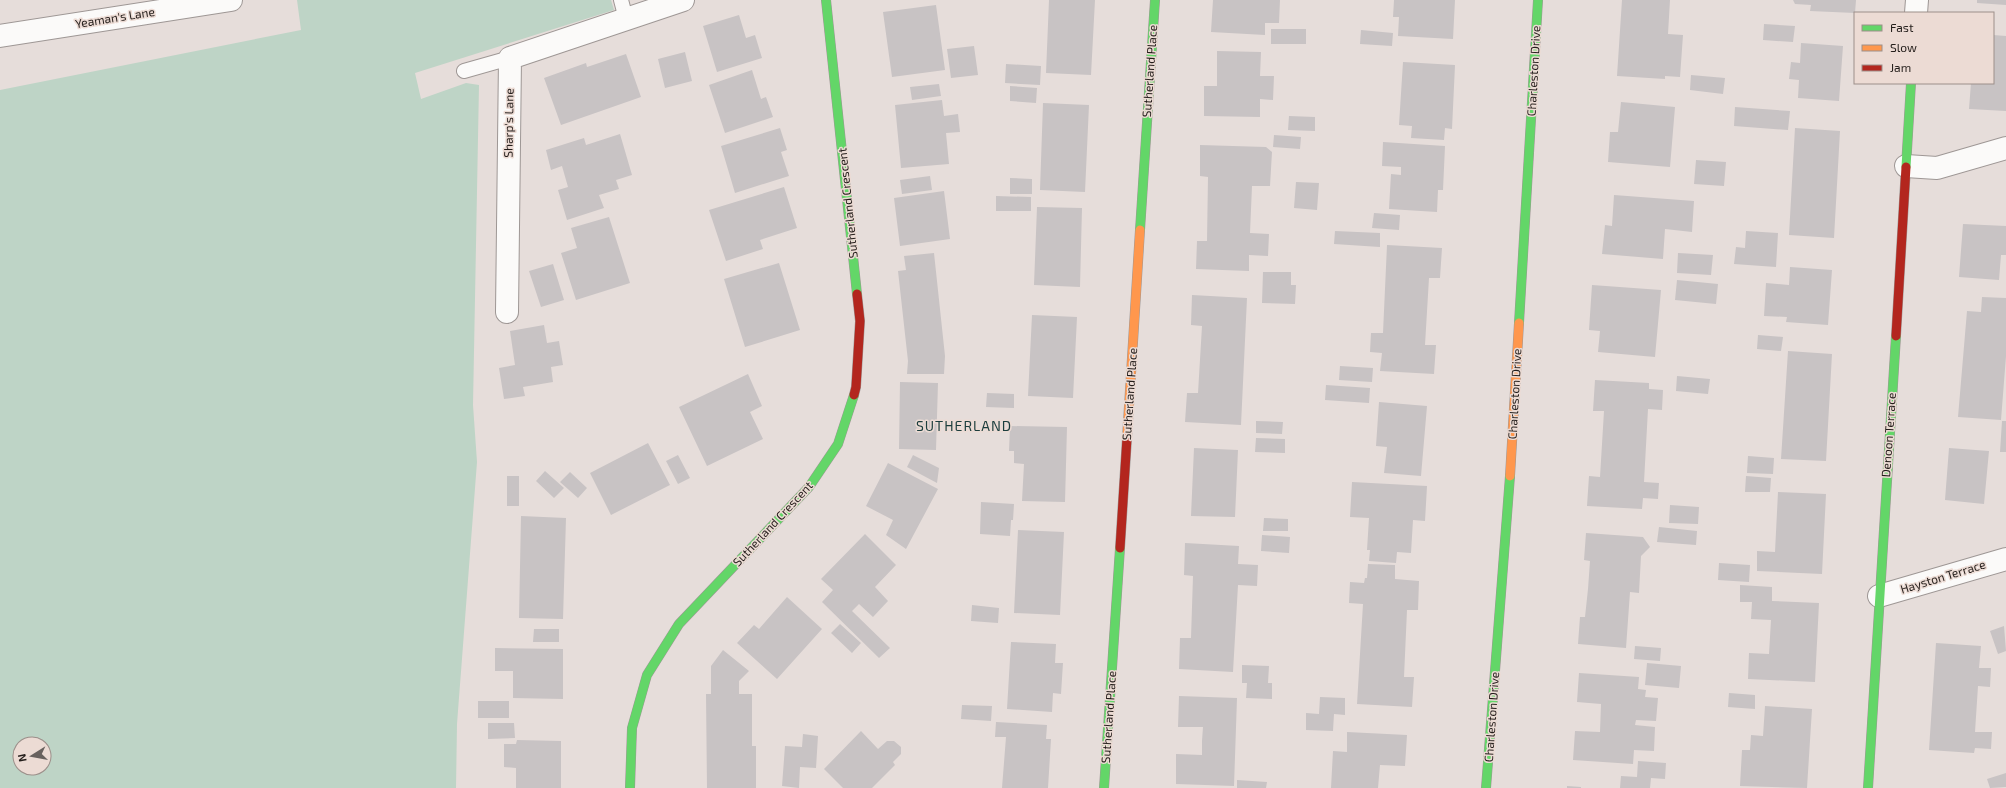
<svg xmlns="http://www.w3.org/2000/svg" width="2006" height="788" font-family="'Exo 2',sans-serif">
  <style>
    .green { fill: #bed4c6; fill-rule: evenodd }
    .building { fill: #c8c3c4 }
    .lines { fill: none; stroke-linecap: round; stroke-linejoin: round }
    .lane-casing { stroke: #9e9795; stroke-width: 16 }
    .street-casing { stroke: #9e9795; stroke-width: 24 }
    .fast-casing { stroke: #9e9795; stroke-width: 10 }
    .slow-casing { stroke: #9e9795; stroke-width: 10 }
    .jam-casing { stroke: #9e9795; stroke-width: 10 }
    .lane { stroke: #fbfaf9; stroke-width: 14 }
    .street { stroke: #fbfaf9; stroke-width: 22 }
    .fast { stroke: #63d668; stroke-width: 9 }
    .slow { stroke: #ff974d; stroke-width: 9 }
    .jam { stroke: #b3261e; stroke-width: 9 }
    .labels { text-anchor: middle; stroke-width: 3; stroke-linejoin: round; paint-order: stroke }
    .street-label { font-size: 12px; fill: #241e1b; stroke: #ecdbd4 }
    .quarter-label { font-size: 14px; letter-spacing: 1px; fill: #1b3d3d; stroke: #ecdbd4 }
  </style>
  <rect width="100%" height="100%" fill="#e6ddda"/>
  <!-- green -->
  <path class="green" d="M297 0H611L614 10 415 73 421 99 466 83 479 85 473 405 477 462 457 724 456 788H0V90L301 30ZM20 744H44V768H20Z"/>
  <!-- building -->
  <path class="building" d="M1049 0H1095L1091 75 1046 73Z
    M1213 0H1280L1279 23H1265V35L1211 32Z
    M1394 0H1455L1453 39 1398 36 1399 17H1393Z
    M1622 0H1670L1668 34 1683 35 1680 77 1665 76V79L1617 76Z
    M1793 0H1856L1855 13 1810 11 1811 5 1795 4Z
    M1977 0H2006V5L1977 3Z
    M936 5 945 70 892 77 883 12Z
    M739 15 746 38 755 35 762 58 717 72 703 26Z
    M1764 24 1795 26 1793 42 1763 40Z
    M1271 29H1306V44H1271Z
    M1361 30 1393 33 1392 46 1360 44Z
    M1993 35 2006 36V111L1969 109 1971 83H1993Z
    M1801 43 1843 46 1839 101 1798 98 1799 80 1789 79 1791 62 1800 63Z
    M974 46 978 75 951 78 947 49Z
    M1217 51 1261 52 1260 76H1274L1273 100 1260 99V117L1204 116V86H1217Z
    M685 52 692 81 665 88 658 59Z
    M626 54 641 97 561 125 544 78 586 63 587 67Z
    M1403 62 1455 65 1452 129 1445 128 1444 140 1411 138 1412 126 1399 125Z
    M1006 64 1041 66 1040 85 1005 83Z
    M752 70 761 99 766 97 773 117 725 133 709 85Z
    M1691 75 1725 78 1723 94 1690 90Z
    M939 84 941 96 912 100 910 87Z
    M1010 86 1037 88 1036 103 1010 101Z
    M942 100 944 116 958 114 960 132 946 133 949 164 901 168 895 105Z
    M1621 102 1675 107 1670 167 1608 162 1610 132H1618Z
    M1043 103 1089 105 1085 192 1040 190Z
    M1735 107 1790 111 1788 130 1734 126Z
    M1289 116 1315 117V131L1288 130Z
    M780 128 787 150 781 152 789 176 735 193 721 146Z
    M1795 128 1840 131 1834 238 1789 235Z
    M620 134 632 175 616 180 619 189 599 195 604 208 567 220 558 190 568 187 562 166 551 170 546 150 584 138 586 145Z
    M1274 135 1301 137 1300 149 1273 147Z
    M1383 142 1445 146 1443 190H1438L1437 212 1389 209 1391 174 1401 175V167L1382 166Z
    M1200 145 1266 147 1272 152 1270 186H1252L1250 233 1269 234 1268 256 1249 255V271L1196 269 1197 241H1207L1208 177 1200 176Z
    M1696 160 1726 162 1724 186 1694 184Z
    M930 176 932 190 902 194 900 180Z
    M1010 178 1032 179V194H1010Z
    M1296 182 1319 183 1317 210 1294 208Z
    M784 187 797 228 760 240 763 249 726 261 709 210Z
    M944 191 950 239 900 246 894 198Z
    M1614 195 1694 201 1692 232 1665 229 1663 259 1602 254 1605 225 1612 226Z
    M996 196 1031 197V211H996Z
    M1037 207 1082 208 1080 287 1034 285Z
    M1374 213 1400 215 1399 230 1372 228Z
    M609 217 630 283 576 300 561 253 577 248 571 228Z
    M1963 224 2006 226V255H2001L1999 280 1959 277Z
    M1335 231 1380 233V247L1334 244Z
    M1746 231 1778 233 1776 267 1734 264 1736 247 1745 248Z
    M1387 245 1442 248 1440 278H1429L1425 345H1436L1434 374 1380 371 1382 353 1370 352 1371 333H1383Z
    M934 253 945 356 944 374H907L908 361 898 271 906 270 904 256Z
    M1678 253 1713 255 1711 275 1677 273Z
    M779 263 800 330 745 347 724 279Z
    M553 264 564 300 541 307 529 271Z
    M1790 267 1832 270 1828 325 1786 322 1787 317 1764 316 1766 283 1789 285Z
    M1263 272H1291V285H1296L1295 304 1262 303Z
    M1677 280 1718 284 1716 304 1675 300Z
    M1592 285 1661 290 1655 357 1598 352 1600 331 1589 330Z
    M1192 295 1247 298 1241 425 1185 422 1187 393H1198L1202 326 1191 325Z
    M1982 297 2006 298V356L2001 420 1958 417 1967 311 1981 312Z
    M1032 315 1077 317 1073 398 1028 396Z
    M544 325 547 343 559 341 563 365 551 367 553 382 523 387 525 396 504 399 499 368 515 365 510 331Z
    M1758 335 1783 337 1781 351 1757 349Z
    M1788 351 1832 354 1826 461 1781 459Z
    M1340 366 1373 368 1372 382 1339 380Z
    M748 374 762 406 750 412 763 439 707 466 679 407Z
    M1677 376 1710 379 1708 394 1676 391Z
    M1595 380 1649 383V389L1663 390 1662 410 1648 409 1644 482 1659 483 1658 499 1643 498 1642 509 1587 506 1589 476 1600 477 1604 411H1593Z
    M900 382 938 383 936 450 899 449Z
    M1326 385 1370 388 1369 403 1325 400Z
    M987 393 1014 394V408L986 407Z
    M1379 402 1427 406 1421 476 1384 473 1387 447 1376 446Z
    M1256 421 1283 422 1282 434 1256 433Z
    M2002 421H2006V452H2000Z
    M1010 426 1067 427 1065 502 1022 501 1024 464 1014 463V451H1009Z
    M1256 438 1285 439V453L1255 452Z
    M648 443 670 485 611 515 590 473Z
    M1194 448 1238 450 1235 517 1191 516Z
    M1949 448 1989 451 1984 504 1945 500Z
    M678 455 690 478 678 484 666 461Z
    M913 455 939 468 937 483 907 467Z
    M1748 456 1774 458 1773 474 1747 473Z
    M888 463 938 489 906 549 886 535 893 520 866 506Z
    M545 471 564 488 554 498 536 481Z
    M570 472 587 488 578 498 560 482Z
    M507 476H519V506H507Z
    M1746 476 1771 478 1770 492H1745Z
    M1352 482 1427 486 1425 521 1413 520 1411 553 1397 552 1396 563 1369 561 1370 550H1367L1369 518 1350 517Z
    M1778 492 1826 494 1822 574 1757 571V551L1775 552Z
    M981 502 1014 504 1013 520H1011L1010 536 980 534Z
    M1670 505 1699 507 1698 524 1669 523Z
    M521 516 566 518 563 619 519 618Z
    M1264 518 1288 519V531H1263Z
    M1659 527 1697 531 1696 545 1657 542Z
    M1018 530 1064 532 1060 615 1014 613Z
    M1586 533 1643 537 1650 547 1641 556 1639 593 1630 592 1626 648 1578 644 1580 617H1585L1588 589 1590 561 1584 560Z
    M865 534 896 565 875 587 888 601 873 617 859 604 852 611 890 648 879 658 822 602 833 590 821 579Z
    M1262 535 1290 537 1289 553 1261 551Z
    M1185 543 1239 546 1238 564 1258 565 1257 586 1238 585 1233 672 1179 669 1180 638H1191L1193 576 1184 575Z
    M1719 563 1750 565 1749 582 1718 580Z
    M1368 564 1395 565V579L1419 581 1418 610H1407L1404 677H1414L1412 707 1357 704 1363 604 1349 603 1350 582 1364 583 1365 578H1367Z
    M1740 585 1772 587V601L1819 603 1815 682 1748 679 1749 653 1769 654 1771 620 1751 619 1752 602H1740Z
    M787 597 822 629 777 679 737 643 754 625 759 629Z
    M972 605 999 608 998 623 971 621Z
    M840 624 861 643 852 653 831 633Z
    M2004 626 2006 651 1998 654 1990 631Z
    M534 629H559V642H533Z
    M1011 642 1056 644 1055 663H1063L1061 694 1053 693 1052 712 1007 709Z
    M1936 643 1981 646 1979 668H1991L1990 687 1978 686 1975 732H1992L1991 749 1975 748 1974 753 1929 750Z
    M1635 646 1661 648 1660 661 1634 659Z
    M495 648 563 649V699L513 698V671H495Z
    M723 650 749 671 739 681V694H752V746H756V788H707L706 694H711V666Z
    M1647 663 1681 666 1679 688 1645 685Z
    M1242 665 1269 666 1268 683H1272V699L1246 698 1247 683H1242Z
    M1579 673 1639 677 1638 689 1646 690 1645 697 1658 698 1656 721 1636 720 1635 725 1655 727 1654 751 1634 750 1633 764 1573 760 1575 731 1600 732 1601 704 1577 702Z
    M1729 693 1755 695V709L1728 707Z
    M1179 696 1237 698 1234 786 1176 784V754L1202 755V741L1203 727H1178Z
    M1320 697 1345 698V715L1334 714 1333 731 1306 730V713L1319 714Z
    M478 701H509V718H478Z
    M962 705 992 706 991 721 961 719Z
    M1765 706 1812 709 1807 788 1740 786 1742 750H1750L1751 735 1763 736Z
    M996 722 1047 725 1046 739H1051L1048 788H1002L1006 737H995Z
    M488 723H514L515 738 488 739Z
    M861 731 878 749 887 741H894L901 747V754L893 762 895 765 872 788H843L824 769Z
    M1347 732 1407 735 1405 766 1380 765 1378 788H1331L1333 751 1347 752Z
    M803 734 818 736 816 768 800 767 799 788 782 786 785 746 802 747Z
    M517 740 561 741V788H516V768L504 767V744H516Z
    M1638 761 1666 763 1665 779 1651 778 1650 788H1620L1621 776 1637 777Z
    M2006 773V787L1990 788 1987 779Z
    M1237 780 1267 782 1266 788H1237Z
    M1567 786 1581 787V788H1567Z"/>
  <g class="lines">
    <!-- lane casing -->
    <g class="lane-casing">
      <path id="lane" d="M621 0 626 19
        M464 71 510 58"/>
    </g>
    <!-- street casing -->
    <g class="street-casing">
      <path id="street" d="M1916 13 1917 0
        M0 36 231 0
        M1906 166 1937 168 2006 148
        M507 312 510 58 683 0
        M1879 596 2006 559"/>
    </g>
    <!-- fast casing -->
    <g class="fast-casing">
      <path id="fast" d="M826 0 857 294
        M1906 167 1911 83
        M1140 230 1155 0
        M1519 323 1538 0
        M630 788 632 728 647 675 679 624 809 487 838 444 854 395
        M1104 788 1120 548
        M1486 788 1510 476
        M1868 788 1896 336"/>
    </g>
    <!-- slow casing -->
    <g class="slow-casing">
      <path id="slow" d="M1127 438 1140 230
        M1510 476 1519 323"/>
    </g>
    <!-- jam casing -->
    <g class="jam-casing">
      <path id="jam" d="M1896 336 1906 167
        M854 395 856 387 860 321 857 294
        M1120 548 1127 438"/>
    </g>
    <!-- lane -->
    <use href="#lane" class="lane"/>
    <!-- street -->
    <use href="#street" class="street"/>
    <!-- fast -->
    <use href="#fast" class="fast"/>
    <!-- slow -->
    <use href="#slow" class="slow"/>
    <!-- jam -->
    <use href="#jam" class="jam"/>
  </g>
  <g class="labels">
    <!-- street labels -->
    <g class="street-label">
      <text transform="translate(115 18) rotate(-9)" y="4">Yeaman's Lane</text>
      <text transform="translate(1150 71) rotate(-86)" y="4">Sutherland Place</text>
      <text transform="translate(1534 71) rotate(-87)" y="4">Charleston Drive</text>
      <text transform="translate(509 123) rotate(-89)" y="4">Sharp's Lane</text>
      <text transform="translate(848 203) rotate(-96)" y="4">Sutherland Crescent</text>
      <text transform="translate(1130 394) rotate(-86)" y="4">Sutherland Place</text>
      <text transform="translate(1515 394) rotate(-87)" y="4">Charleston Drive</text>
      <text transform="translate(1889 435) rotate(-86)" y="4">Denoon Terrace</text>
      <text transform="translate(773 524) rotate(-47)" y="4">Sutherland Crescent</text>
      <text transform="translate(1943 577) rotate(-17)" y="4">Hayston Terrace</text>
      <text transform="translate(1109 717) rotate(-86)" y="4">Sutherland Place</text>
      <text transform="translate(1492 717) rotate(-86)" y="4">Charleston Drive</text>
    </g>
    <!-- quarter labels -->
    <g class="quarter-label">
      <text x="964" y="431">SUTHERLAND</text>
    </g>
  </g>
  <!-- legend -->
  <rect x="1854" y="12" width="140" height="72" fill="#ecdbd4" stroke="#9c8f8a"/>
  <rect x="1862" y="25" width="20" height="6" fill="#63d668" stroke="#9c8f8a"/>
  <text x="1890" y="32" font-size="12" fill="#241e1b">Fast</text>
  <rect x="1862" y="45" width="20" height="6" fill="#ff974d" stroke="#9c8f8a"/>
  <text x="1890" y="52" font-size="12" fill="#241e1b">Slow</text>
  <rect x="1862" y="65" width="20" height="6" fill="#b3261e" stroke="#9c8f8a"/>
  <text x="1890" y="72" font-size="12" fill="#241e1b">Jam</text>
  <!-- north arrow -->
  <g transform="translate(32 756) rotate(259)"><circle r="19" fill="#ecdbd4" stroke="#9c8f8a"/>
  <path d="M0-3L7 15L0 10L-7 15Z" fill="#68615e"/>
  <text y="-6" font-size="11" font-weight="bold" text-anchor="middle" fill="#241e1b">N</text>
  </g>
</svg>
